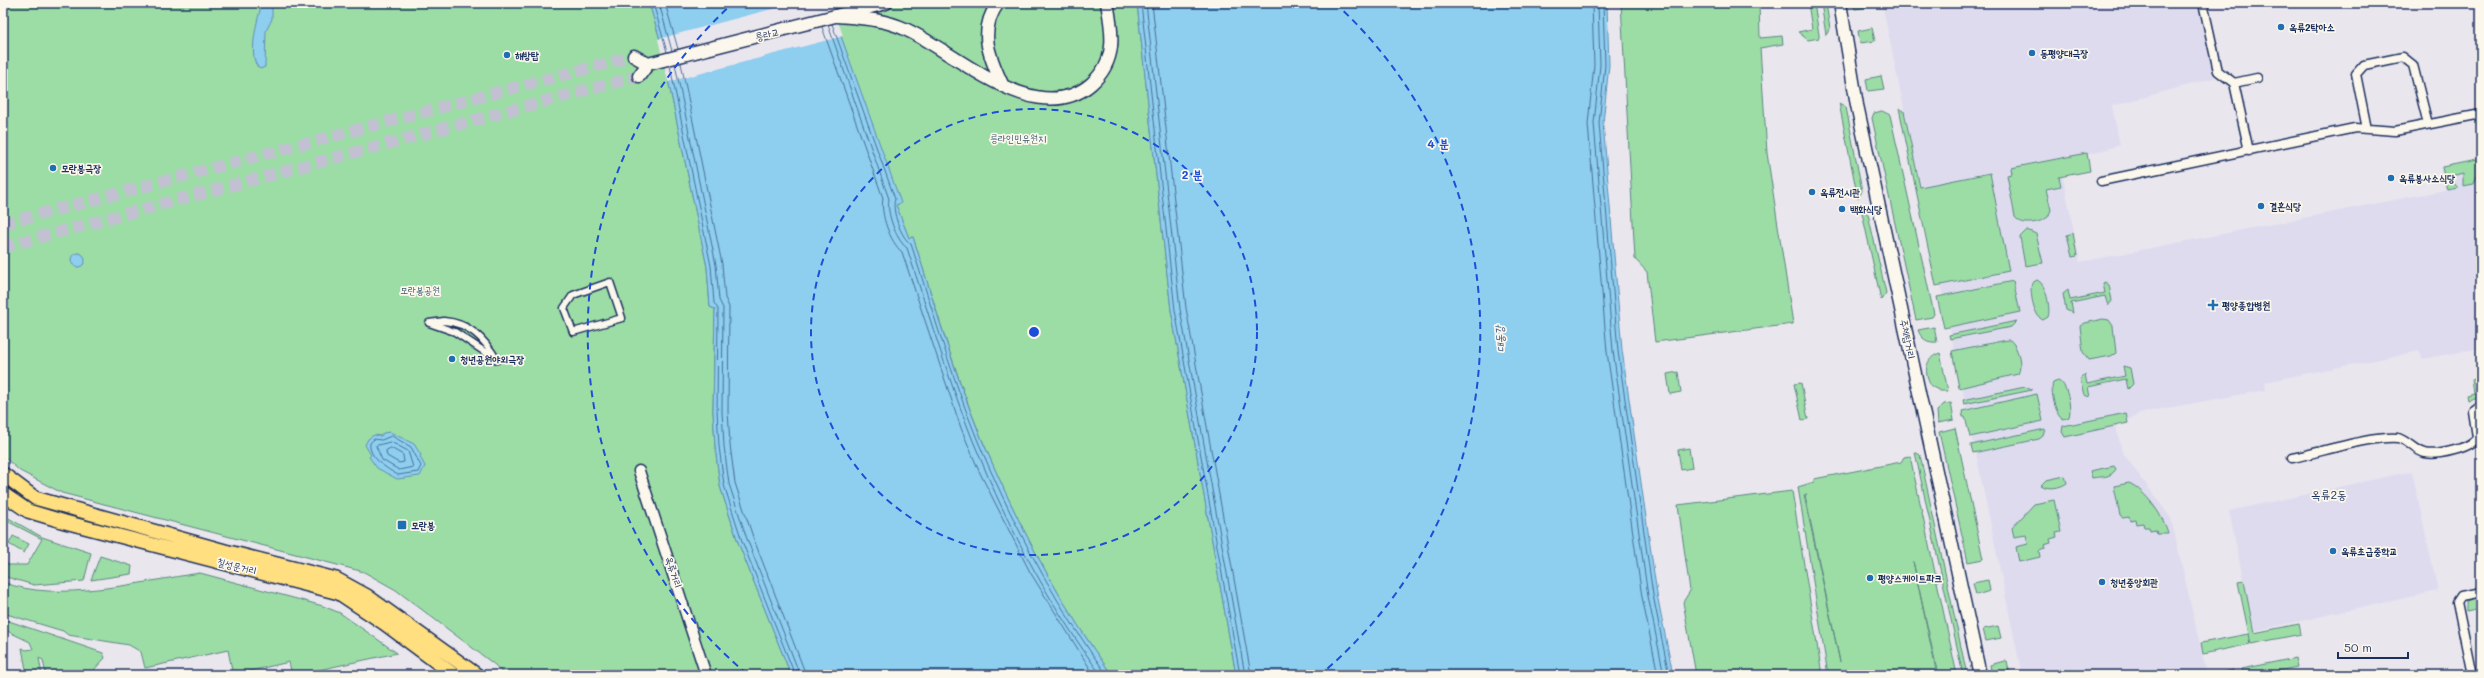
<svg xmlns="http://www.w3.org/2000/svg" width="2484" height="678" font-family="Mali,'Poor Story',sans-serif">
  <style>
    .built { fill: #dedbef }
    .green { fill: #9cdda6; stroke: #5c8682; fill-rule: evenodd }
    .water { fill: #8eceef; stroke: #608eb5 }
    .pier { fill: #eae6ee }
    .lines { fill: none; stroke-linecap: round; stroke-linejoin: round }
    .shore { stroke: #496f98; stroke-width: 1 }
    .secondary-tunnel { stroke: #c1c1d1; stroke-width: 12; stroke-dasharray: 12 6; stroke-linecap: butt }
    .pedestrian-casing { stroke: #1b2f5e; stroke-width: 9 }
    .minor-casing { stroke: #1b2f5e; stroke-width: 11 }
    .tertiary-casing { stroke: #1b2f5e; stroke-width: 13 }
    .secondary-casing { stroke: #1b2f5e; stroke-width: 15 }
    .primary-casing { stroke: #1b2f5e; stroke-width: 16 }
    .pedestrian { stroke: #fbf7ec; stroke-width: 6 }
    .minor { stroke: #fbf7ec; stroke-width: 8 }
    .tertiary { stroke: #fbf7ec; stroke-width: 10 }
    .secondary { stroke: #fbf7ec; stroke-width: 12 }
    .primary { stroke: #ffdf80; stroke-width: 13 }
    .ring { fill: none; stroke: #1d4ed8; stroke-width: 2; stroke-dasharray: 7 5 }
    .poi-dot { fill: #1f6fb2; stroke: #fbf7ec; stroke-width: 1.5 }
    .labels { text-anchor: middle; stroke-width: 3.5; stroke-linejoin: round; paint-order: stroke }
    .poi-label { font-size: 10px; font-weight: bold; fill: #1b2f5e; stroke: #fbf7ec; text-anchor: start }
    .street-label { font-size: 10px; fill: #1b2f5e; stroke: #fbf7ec }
    .park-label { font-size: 10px; fill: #3b5a70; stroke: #fbf7ec }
    .water-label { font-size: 11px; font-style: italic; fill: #385782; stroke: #fbf7ec }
    .quarter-label { font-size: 12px; fill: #1b2f5e; stroke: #fbf7ec }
    .centre { fill: #1d4ed8; stroke: #fbf7ec; stroke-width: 2 }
    .ring-label { font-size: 12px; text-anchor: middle; font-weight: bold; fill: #1d4ed8; stroke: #fbf7ec; stroke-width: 3.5; stroke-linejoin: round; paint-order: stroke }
  </style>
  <rect width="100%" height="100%" fill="#eae6ee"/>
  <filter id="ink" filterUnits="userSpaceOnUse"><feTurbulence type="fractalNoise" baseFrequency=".025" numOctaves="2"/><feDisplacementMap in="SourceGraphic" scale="8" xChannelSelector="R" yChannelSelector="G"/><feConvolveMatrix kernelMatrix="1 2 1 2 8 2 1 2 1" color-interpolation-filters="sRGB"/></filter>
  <g filter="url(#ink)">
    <!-- built -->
    <path class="built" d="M1882 3H2197L2214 78 2112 106 2120 145 2060 163 2080 262 2445 190 2440 167 2481 159V348L2422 359 2420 351 2265 382 2266 390 2140 413 2116 427 2122 452 2171 518 2207 675H2022Z
      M2412 471 2438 591 2254 631 2229 511Z"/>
    <!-- green -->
    <path class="green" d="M3 3H649L659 36 707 267 710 307 715 309 713 411 715 446 720 486 738 542 791 675H504L495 665 396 590 364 572 62 493 20 471 3 456Z
      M829 3H1137L1171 310 1236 675H1112C1065 611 1025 538 993 465 961 395 937 311 913 237L909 238 896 205 900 203Z
      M1621 3H1759L1760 38 1782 36 1783 44 1760 48 1767 153 1793 324 1655 342 1647 272 1635 259Z
      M1808 3H1814L1819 35V38L1808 40 1798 32 1812 29Z
      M1821 3H1826L1830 29 1826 35Z
      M1852 3H1868L1869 7 1855 9Z
      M1872 28 1875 41 1860 43 1858 31Z
      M1881 76 1884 89 1868 91 1866 79Z
      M1839 103 1846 107 1862 191 1858 199Z
      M1899 108 1904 111 1920 187 1990 173 2009 271 1936 286Z
      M1882 111 1890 115 1934 314 1932 317 1916 320 1872 118 1874 113Z
      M2087 153 2090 171 2059 177 2061 186 2046 189 2051 210 2048 217C2040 223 2021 227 2015 217L2007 175 2012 174 2011 168Z
      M2481 159V176L2476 177 2474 184 2463 186V173L2448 177 2449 184 2454 183 2458 188 2447 190 2442 167Z
      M1861 208 1868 214 1886 293 1881 300Z
      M2027 230 2036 234 2043 263 2025 266 2020 237Z
      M2073 233 2077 256 2072 257 2067 235Z
      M2037 280C2046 283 2051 309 2048 317L2043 320C2034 317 2029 291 2032 283Z
      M2013 281 2020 312 1944 328 1937 297Z
      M2105 282 2109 285 2112 301 2108 306 2105 296 2071 303 2073 313 2066 310 2063 294 2068 290 2070 300 2105 293 2103 283Z
      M2103 319 2109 320 2113 326 2116 353 2111 356 2089 360 2083 352 2080 326 2085 323Z
      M2017 321 2011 327 1950 339 1949 335Z
      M1934 327 1937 342C1928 343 1921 339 1918 330Z
      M2007 340H2010C2018 346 2023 366 2018 374L1959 388 1952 351Z
      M1940 353 1948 391H1940L1931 386C1924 374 1924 358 1940 353Z
      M2123 366 2130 368 2133 384 2128 389 2126 379 2088 387 2090 397 2084 395 2080 379 2085 374 2087 384 2125 376Z
      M1678 372 1681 392 1670 394 1667 374Z
      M2475 379 2479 397 2468 400 2467 395 2474 393 2472 380Z
      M2058 380C2067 383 2072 408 2069 417L2064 419C2055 416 2050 390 2053 382Z
      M1801 383 1808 419 1802 420 1794 384Z
      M2025 387 2032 390 1964 404 1963 400Z
      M2037 394 2043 421 1970 437 1965 417H1963L1962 411Z
      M1951 403 1954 420 1938 423 1937 411 1944 404Z
      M2126 413 2128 423 2065 437 2062 432 2063 426Z
      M1955 428 1983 559 1968 562 1939 432Z
      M2045 429 2043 436 2039 439 1973 453 1971 445Z
      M1689 448 1692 468 1681 470 1678 450Z
      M1915 452 1920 455 1967 675H1963Z
      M1910 456 1957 675H1938L1913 561 1937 675H1828L1798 487 1814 482V479L1901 462 1904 457ZM1807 494 1805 495 1840 662 1804 495Z
      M2114 466 2116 469C2110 479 2101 476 2092 478L2090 471Z
      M2065 476 2067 483C2060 488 2048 490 2041 485L2046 480Z
      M2129 483C2145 490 2164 517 2168 533H2157L2156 530 2150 531 2149 527H2144L2143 523 2137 524 2136 520 2130 521 2129 517 2123 518 2120 516 2114 486Z
      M1792 491 1822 675H1696L1683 602 1690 591 1678 505Z
      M2054 500 2061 532 2056 533 2057 537 2050 539 2051 543 2044 545 2045 549 2039 551 2040 557 2019 562 2016 547 2028 544 2026 535 2014 537 2012 528 2034 504Z
      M3 515 42 537 91 553 84 581 34 585 3 576V561L9 565H27L42 539 7 521 3 518Z
      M13 536 29 544 24 553 9 544Z
      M100 556 132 566 131 574 91 580Z
      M200 573 323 606 340 613 397 653 295 675H292L289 662 233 675 228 650 145 668 141 652 129 645 68 635 63 631 3 613V582C56 604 143 581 200 573Z
      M1988 580 1990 591 1976 595 1973 583Z
      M2244 581 2254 633 2299 624 2301 634 2251 644 2238 582Z
      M2481 596V609L2466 612V601Z
      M3 619 103 653 105 658 92 672 79 675H46L43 660 39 658 42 675H27L22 648 26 650 33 649 30 642 3 629Z
      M1998 626 2001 638 1986 641 1983 629Z
      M2248 634 2250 644 2203 654 2201 643Z
      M2295 658 2297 667 2257 675H2242L2241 669Z
      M2004 661H2007L2010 675H1992L1990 665Z
      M2233 670 2234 675H2211Z"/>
    <!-- water -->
    <path class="water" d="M262 3H272V19L266 31 265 67 260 69C246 59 258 17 262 3Z
      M649 3H829L901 203 896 205 909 238 913 237C937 312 960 394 993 465 1025 538 1065 611 1112 675H791L738 542 720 486 715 446 713 411 715 309 710 307 707 267 659 36Z
      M1137 3H1607L1609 65 1603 123 1622 350 1657 594 1673 675H1236L1171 310Z
      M71 260a7 7 0 1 1 14 0a7 7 0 1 1-14 0Z
      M390 432 414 444 421 455 420 457 425 466 420 476 397 479 377 468 369 457 371 455 365 445 368 439 374 435 381 436 383 433Z"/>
    <!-- pier -->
    <path class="pier" d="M795 3H832L843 36 668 82 658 39Z"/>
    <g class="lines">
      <!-- shore -->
      <path class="shore" d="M653 3 667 52
        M659 3 672 51
        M665 3 678 49
        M1141 3 1175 310 1240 675
        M1146 3 1180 309 1245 675
        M1152 3 1186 308 1251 675
        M1592 3 1594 65 1588 124 1607 352 1642 597 1658 675
        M1598 3 1600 65 1594 123 1613 351 1648 596 1664 675
        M1603 3 1605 65 1599 123 1618 351 1653 595 1669 675
        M832 24 895 199C891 210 901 238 911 244 935 317 957 396 989 467 1021 539 1060 611 1107 675
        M828 25 889 199C886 212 896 240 907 248 931 321 953 396 984 467 1013 537 1056 614 1101 675
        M822 27 883 198C880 214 890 242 902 252L961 428 979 471 1030 572 1094 675
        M681 63 722 264 725 298 729 307 728 411 730 445 735 483 753 537 806 675
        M675 64 716 265 719 300 723 308 722 411 724 446 729 484 747 539 800 675
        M670 66 711 266 714 303 718 309 717 411 719 446 724 485 742 541 795 675
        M392 436 411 447 421 466 418 472 398 475C387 469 368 457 370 443L374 439 381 440Z
        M391 442 408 451 413 467 399 470 382 460 376 446Z
        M391 448 403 455 404 462 399 463 387 456 386 451Z"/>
      <!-- secondary-tunnel -->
      <path class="secondary-tunnel" d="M3 224 634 56
        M3 247 639 76"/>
      <!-- pedestrian casing -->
      <g class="pedestrian-casing">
        <path id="pedestrian" d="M610 282 622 318 573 332 564 308 573 295Z
          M444 321C469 323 484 338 497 360L455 332 429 323Z"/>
      </g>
      <!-- minor casing -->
      <g class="minor-casing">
        <path id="minor" d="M2203 3 2218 71 2234 83 2249 151
          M2234 83 2257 78
          M2367 129 2356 74 2364 65 2403 57 2413 65 2428 124
          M2101 181 2355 128 2395 131 2481 114
          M2292 458C2322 452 2369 436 2398 438 2407 439 2415 451 2425 453 2436 456 2473 448 2477 437L2473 411 2481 405
          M2472 675 2457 602 2461 596 2481 592"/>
      </g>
      <!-- tertiary casing -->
      <g class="tertiary-casing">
        <path id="tertiary" d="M639 471 706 675"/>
      </g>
      <!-- secondary casing -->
      <g class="secondary-casing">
        <path id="secondary" d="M998 3C978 31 989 56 1002 84
          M1840 3 1857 105 1980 675
          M837 16C860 18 884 19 905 29 956 52 1036 131 1091 84 1117 61 1113 34 1107 3
          M634 56 648 64
          M648 64 886 3
          M639 76 648 64"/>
      </g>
      <!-- primary casing -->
      <g class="primary-casing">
        <path id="primary" d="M3 474 35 498 225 551 336 579 367 596 477 675
          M3 494 28 511 65 522 339 593 384 623 454 675"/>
      </g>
      <!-- pedestrian -->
      <use href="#pedestrian" class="pedestrian"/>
      <!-- minor -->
      <use href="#minor" class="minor"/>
      <!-- tertiary -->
      <use href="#tertiary" class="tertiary"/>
      <!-- secondary -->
      <use href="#secondary" class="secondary"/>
      <!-- primary -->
      <use href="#primary" class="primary"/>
    </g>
  </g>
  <!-- distance rings -->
  <g class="ring">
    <circle cx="1034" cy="332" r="223"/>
    <path d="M747 674A446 446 0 0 1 733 3M1335 3A446 446 0 0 1 1321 674"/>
  </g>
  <!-- markers -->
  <g class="poi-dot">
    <circle cx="2281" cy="27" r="4"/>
    <circle cx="2032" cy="53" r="4"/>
    <circle cx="507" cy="55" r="4"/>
    <circle cx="53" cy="168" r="4"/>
    <circle cx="2391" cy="178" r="4"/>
    <circle cx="1812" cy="192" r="4"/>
    <circle cx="2261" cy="206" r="4"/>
    <circle cx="1842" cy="209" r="4"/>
    <path d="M2211 299h4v4h4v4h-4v4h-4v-4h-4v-4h4z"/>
    <circle cx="452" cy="359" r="4"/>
    <rect x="397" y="520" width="10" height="10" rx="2"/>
    <circle cx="2333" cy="551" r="4"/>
    <circle cx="1870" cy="578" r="4"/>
    <circle cx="2102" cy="582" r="4"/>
  </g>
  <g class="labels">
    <!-- poi labels -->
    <g class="poi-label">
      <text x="2289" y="31">옥류2탁아소</text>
      <text x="2040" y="57">동평양대극장</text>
      <text x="515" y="59">해방탑</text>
      <text x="61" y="172">모란봉극장</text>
      <text x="2399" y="182">옥류봉사소식당</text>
      <text x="1820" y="196">옥류전시관</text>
      <text x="2269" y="210">결혼식당</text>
      <text x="1850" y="213">백화식당</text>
      <text x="2222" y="309">평양종합병원</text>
      <text x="460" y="363">청년공원야외극장</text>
      <text x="411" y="529">모란봉</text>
      <text x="2341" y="555">옥류초급중학교</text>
      <text x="1878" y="582">평양스케이트파크</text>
      <text x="2110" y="586">청년중앙회관</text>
    </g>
    <!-- street labels -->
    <g class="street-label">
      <text transform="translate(767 34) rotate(-14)" y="4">릉라교</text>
      <text transform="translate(1908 339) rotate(78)" y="4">주체탑거리</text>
      <text transform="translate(237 566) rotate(14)" y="4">칠성문거리</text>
      <text transform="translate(674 572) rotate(72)" y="4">옥류거리</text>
    </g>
    <!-- park labels -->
    <g class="park-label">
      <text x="1018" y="142">릉라인민유원지</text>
      <text x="420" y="294">모란봉공원</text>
    </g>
    <!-- water labels -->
    <g class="water-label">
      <text transform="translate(1500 339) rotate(-94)" y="4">대동강</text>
    </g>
    <!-- quarter labels -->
    <g class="quarter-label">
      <text x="2329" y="499">옥류2동</text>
    </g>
  </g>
  <circle cx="1034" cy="332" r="6" class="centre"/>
  <g class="ring-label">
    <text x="1438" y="148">4 분</text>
    <text x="1192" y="179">2 분</text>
  </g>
  <!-- margin -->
  <rect width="2484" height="678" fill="none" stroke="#fbf7ec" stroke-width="16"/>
  <rect x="8" y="8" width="2468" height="662" fill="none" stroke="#1b2f5e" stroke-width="1.5" filter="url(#ink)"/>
  <!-- scale -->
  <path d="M2338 652v6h70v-6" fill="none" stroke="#1b2f5e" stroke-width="2"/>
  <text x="2344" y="652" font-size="12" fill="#1b2f5e" stroke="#fbf7ec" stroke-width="3" paint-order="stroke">50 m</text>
</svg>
